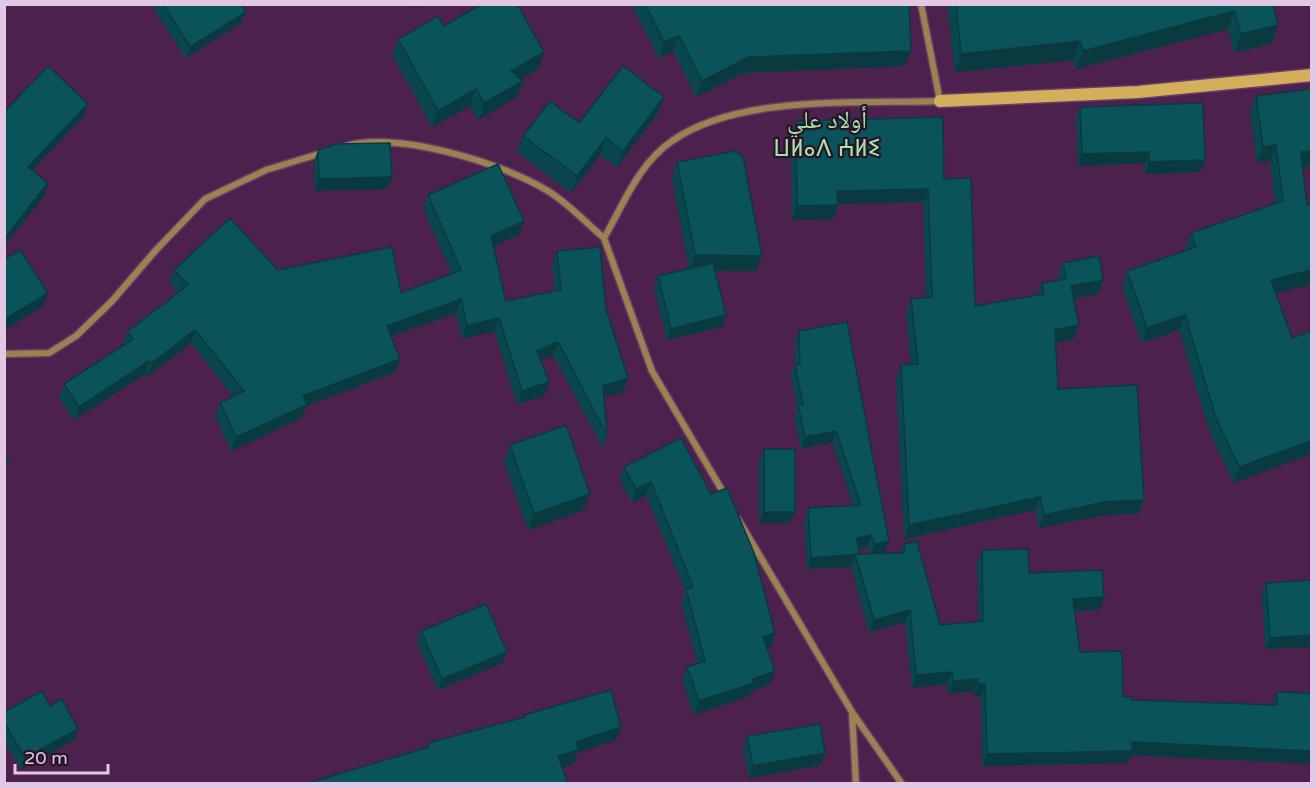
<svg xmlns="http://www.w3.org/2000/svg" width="1316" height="788" font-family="'Varela Round','Noto Naskh Arabic','Noto Sans Tifinagh',sans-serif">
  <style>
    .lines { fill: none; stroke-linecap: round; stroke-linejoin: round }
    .street-casing { stroke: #673f69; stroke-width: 9 }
    .secondary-casing { stroke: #673f69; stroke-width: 15 }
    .street { stroke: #9a8351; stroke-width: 6 }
    .secondary { stroke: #d3ae5b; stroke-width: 12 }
    .wall { fill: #09474d; fill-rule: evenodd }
    .shaded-wall { fill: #083a3f }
    .building { fill: #0b535a; stroke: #083a3f; stroke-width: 1.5 }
    .labels { text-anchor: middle; stroke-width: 4.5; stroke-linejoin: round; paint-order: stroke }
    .quarter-label { font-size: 24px; fill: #a7e3a9; stroke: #271428 }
  </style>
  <rect width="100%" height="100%" fill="#4c214e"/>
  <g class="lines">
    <!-- street casing -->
    <g class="street-casing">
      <path id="street" d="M346 146C397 131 503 163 548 191 568 203 586 223 604 238
        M4 354 49 353 76 336 112 301 156 250 205 199 266 170 322 153
        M726 497 652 371 604 238C623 205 639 163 672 141 739 94 860 104 940 101L921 4
        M738 519 852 712 902 784
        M852 713 856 784"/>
    </g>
    <!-- secondary casing -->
    <g class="secondary-casing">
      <path id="secondary" d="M940 101 1138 92 1312 75"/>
    </g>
    <!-- street -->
    <use href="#street" class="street"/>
    <!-- secondary -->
    <use href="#secondary" class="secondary"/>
  </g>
  <!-- wall -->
  <path class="wall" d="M155 4H241V23L186 58 153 8Z
    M633 4H909L905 66 743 73 696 97 673 51 659 58 632 6Z
    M947 4H1273L1272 43 1234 53 1228 29 1076 69 1074 60 955 72Z
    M398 39 538 69 520 79 517 97 478 120 470 106 432 127 392 55Z
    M1256 96 1311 166 1303 167 1311 284 1276 293 1292 338 1234 483 1210 434 1179 330 1142 343 1122 287 1127 271 1186 250 1185 248 1191 233 1275 203 1270 161 1257 162 1250 111Z
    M1080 107 1200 172 1145 174V163L1078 166 1076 119Z
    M658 113 617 167 600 155 571 193 517 152 523 136 579 123Z
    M796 121 944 179 975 306 1037 295 1042 283 1059 280 1058 276 1063 263 1103 280 1098 294 1074 298 1079 325 1074 339 1056 343 1058 389 1139 513 1099 516 1039 528 1035 510 904 539 896 379 901 365H911L906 313 911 299 926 298 923 202 838 204 833 219 792 220 791 135Z
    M318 150 392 177 387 189 315 191 314 161Z
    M677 162 756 271H715L722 327 667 340 654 288 658 276 689 269 672 178Z
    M428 195 524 221 519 235 493 246 506 301 555 291 552 265 557 251 606 309 623 392 604 397 607 435 603 448 553 355 541 360 544 396 517 404 494 331 462 339 456 313 391 336 395 372 306 406 302 418 231 451 215 416 220 403 233 396 191 343 147 377 145 374 74 420 59 397 64 384 123 345 127 332 178 293 169 283 174 270H278L401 293 452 274 423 208Z
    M799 331 885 552 879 554 900 553 904 544 940 625 979 621 977 563 982 550 1099 610 1075 611 1080 652 1123 697 1131 700 1273 705 1277 692 1311 693V764L1131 755 1128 763 982 766 981 697H974V691L948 694 947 684 912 688 905 622 869 632 851 567 807 569 804 520 808 508 853 506 832 442 801 449 794 417 797 408 791 376 795 365V342ZM867 547 870 554H859L858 548Z
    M681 438 775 633 771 647 767 648 775 671 770 684 751 691 749 696 694 715 682 680 687 667 697 663 681 602 685 591 646 495 632 503 620 480 624 467Z
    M510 445 584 510 528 530 504 461Z
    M764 449 795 512 790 523H759V460Z
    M1311 580V647L1265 649 1262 594 1266 583Z
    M421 631 502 663 438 690 417 643Z
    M50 706 78 729 74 740 21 770 4 741V712Z
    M747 736 825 753 821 765 749 778 743 748Z"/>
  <!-- shaded-wall -->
  <path class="shaded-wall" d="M379 4H421L420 7Z
    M1234 11 1228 29 1076 69 1083 51Z
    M246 12 241 23 186 58 190 47Z
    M1278 25 1272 43 1234 53 1241 34Z
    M679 36 673 51 659 58 664 42Z
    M1080 41 1074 60 955 72 961 54Z
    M911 51 905 66 743 73 696 97 702 81 749 57Z
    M544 52 538 69 505 88 511 71Z
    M523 81 517 97 478 120 484 103Z
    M476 89 470 106 432 127 438 111Z
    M664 97 658 113 617 167 623 151Z
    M88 104 83 117 23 180 28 167Z
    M606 138 600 155 571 193 577 176Z
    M1276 145 1270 161 1257 162 1263 147Z
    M1311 151V166L1296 167 1301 152Z
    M1149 152 1145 163 1078 166 1082 154Z
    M1205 160 1200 172 1145 174 1149 162Z
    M392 177 387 189 315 191 319 179Z
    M48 183 44 196 4 246V239Z
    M928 189 923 202 832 204 837 191Z
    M838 205 833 219 792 220 797 206Z
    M524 221 519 235 486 249 491 236Z
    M695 255 762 256 756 271 689 270Z
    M1311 270V284L1266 296 1271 280Z
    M1103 280 1098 294 1066 300 1071 286Z
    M48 293 43 306 4 330V320Z
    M461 299 456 313 382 339 387 326Z
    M726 315 722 327 667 340 671 329Z
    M1185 315 1179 330 1142 343 1147 328Z
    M499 318 494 331 462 339 467 326Z
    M1079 325 1074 339 1050 344 1055 330Z
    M195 330 191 343 147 377 152 363Z
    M558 342 553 355 532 364 537 351Z
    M400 359 395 372 306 406 302 418 231 451 236 437 303 396Z
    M149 361 145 374 74 420 79 407Z
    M628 378 623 392 598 399 603 386Z
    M549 382 544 396 517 404 522 391Z
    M836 431 832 442 801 449 805 437Z
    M1311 441V454L1234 483 1239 467Z
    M651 482 646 495 632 503 636 489Z
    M590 494 584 510 528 530 534 514Z
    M1040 497 1035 510 904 539 909 525Z
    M1144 500 1139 513 1099 516 1039 528 1044 515 1104 502Z
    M764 512H795L790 523H759Z
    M871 535 867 547 853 550 857 538Z
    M889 541 885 552 870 556 875 544Z
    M855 555 851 567 807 569 811 558Z
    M1104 597 1099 610 1069 611 1073 599Z
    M910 610 905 622 869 632 874 620Z
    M775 633 771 647 758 650 763 637Z
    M1311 635V647L1265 649 1270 638Z
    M507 652 502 663 438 690 442 679Z
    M775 671 770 684 751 691 749 696 694 715 699 701 753 679Z
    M952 672 947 684 912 688 916 675Z
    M978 679 974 691 948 694 953 681Z
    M978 684H985L981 697H974Z
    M621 727 616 740 577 753 574 764 553 770 558 756 576 742Z
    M78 729 74 740 21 770 25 758Z
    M1132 742 1311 751V764L1131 755 1128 763 982 766 987 754Z
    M825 753 821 765 749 778 753 766Z"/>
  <!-- building -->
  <path class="building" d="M163 4H241L246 12 190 47Z
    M482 4H517L544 52 511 71 523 81 484 103 476 89 438 111 398 39 438 16 444 26Z
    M645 4H909L911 51 749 57 702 81 679 36 664 42Z
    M956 4H1273L1278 25 1241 34 1234 11 1083 51 1080 41 961 54Z
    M48 66 88 104 28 167 48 183 4 239V112Z
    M623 66 664 97 623 151 606 138 577 176 523 136 550 101 579 123Z
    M1311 89V151L1301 152 1307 205 1311 204V270L1271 280 1292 338 1311 331V441L1239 467 1216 418 1185 315 1147 328 1127 271 1196 247 1191 233 1283 201 1276 145 1263 147 1256 96Z
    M1203 103 1205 160 1149 162V152L1082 154 1080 107Z
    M943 117 944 179 971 178 975 306 1044 294 1042 283 1066 279 1063 263 1099 256 1103 280 1071 286 1079 325 1055 330 1058 389 1137 385 1144 500 1104 502 1044 515 1040 497 909 525 901 365 918 364 911 299 932 297 928 189 837 191 838 205 797 206 796 121Z
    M390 143 392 177 319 179 318 150 335 144Z
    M735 151 743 157 762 256 695 255 677 162Z
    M498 164 524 221 491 236 506 301 561 290 557 251 600 247 606 309 628 378 603 386 607 435 558 342 537 351 549 382 522 391 499 318 467 326 461 299 387 326 400 359 303 396 307 405 236 437 220 403 244 391 195 330 152 363 149 361 79 407 64 384 133 339 127 332 188 285 174 270 230 218 278 270 392 247 401 293 461 270 428 195Z
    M20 250 48 293 4 320V259Z
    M713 263 726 315 671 329 658 276Z
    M847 322 889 541 875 544 871 535 857 538 859 554 811 558 808 508 861 505 836 431 805 437 798 405 803 404 795 365 800 364 799 331Z
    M566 425 590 494 534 514 510 445Z
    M681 438 711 494 727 488 754 553 775 633 763 637 775 671 753 679 754 683 699 701 687 667 705 661 686 589 693 587 651 482 636 489 624 467Z
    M764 449H795V512H764Z
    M4 455 9 458 4 465Z
    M917 541 940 625 983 621 982 550 1028 549 1029 573 1102 570 1104 597 1073 599 1080 652 1122 651 1123 697H1131V700L1277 705V692L1311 693V751L1132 742V751L987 754 985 684H978V679L953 681 952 672 916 675 910 610 874 620 855 554 904 553V544Z
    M1311 580V635L1270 638 1266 583Z
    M486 604 507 652 442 679 421 631Z
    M611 690 621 727 576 742 579 750 558 756 568 783H308L429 747 428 743 525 717 524 715Z
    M42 691 50 706 62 699 78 729 25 758 4 722V712Z
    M820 724 825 753 753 766 747 736Z"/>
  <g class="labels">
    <!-- quarter labels -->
    <g class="quarter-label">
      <text x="827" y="128">أولاد علي<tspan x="827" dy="28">ⵡⵍⴰⴷ ⵄⵍⵉ</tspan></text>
    </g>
  </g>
  <!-- border -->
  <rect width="1316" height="788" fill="none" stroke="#e2c8e2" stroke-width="12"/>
  <!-- scale -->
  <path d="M15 764v9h93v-9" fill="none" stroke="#e2c8e2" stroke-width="3"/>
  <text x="24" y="764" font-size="18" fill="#e2c8e2" stroke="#271428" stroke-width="4.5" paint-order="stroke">20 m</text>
</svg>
